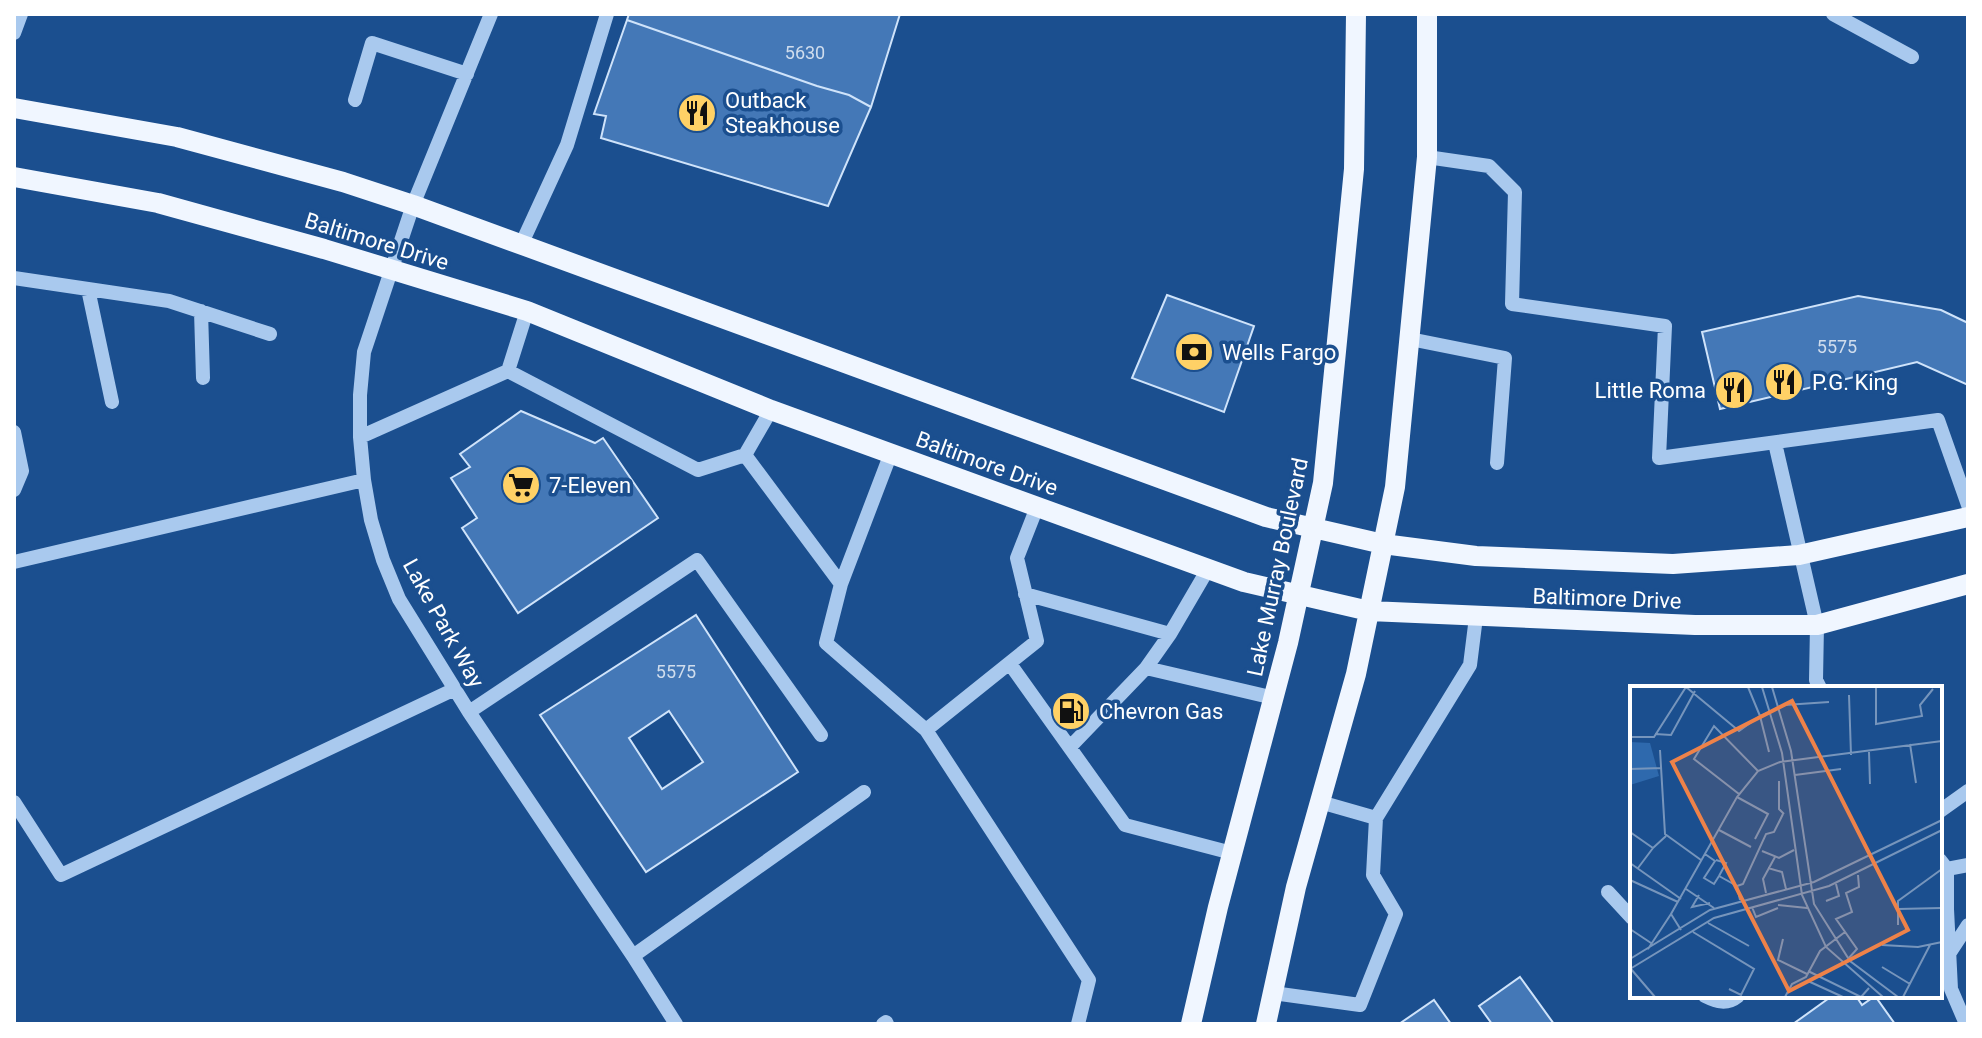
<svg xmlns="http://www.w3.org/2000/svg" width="1982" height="1038" font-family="Roboto,sans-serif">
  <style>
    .building { fill: #4478b7; stroke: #cfe3fa; stroke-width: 2; fill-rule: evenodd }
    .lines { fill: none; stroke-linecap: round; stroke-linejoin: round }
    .minor { stroke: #a9c9ee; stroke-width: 14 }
    .major { stroke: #f0f6ff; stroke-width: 20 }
    .labels { text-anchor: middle; stroke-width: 7; stroke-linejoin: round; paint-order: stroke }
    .number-label { font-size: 18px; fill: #d0dded }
    .poi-label { font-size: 22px; fill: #fff; stroke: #1b4f8f; text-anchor: start }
    .street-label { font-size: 22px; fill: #fff; stroke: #1b4f8f }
    .inset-road { fill: none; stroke: #7695bc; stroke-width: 2 }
    .view { fill: #ee8249; fill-opacity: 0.15; stroke: #ee8249; stroke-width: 4 }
    .inset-edge { fill: none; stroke: #fff; stroke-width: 4 }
  </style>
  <rect width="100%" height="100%" fill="#1b4f8f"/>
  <!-- building -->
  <path class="building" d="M629 14H900L871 107 849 95 817 86 627 20Z
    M627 20 817 86 849 95 871 107 828 206 601 138 606 116 594 114Z
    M1167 295 1254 326 1224 412 1132 378Z
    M1858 296 1941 310 1968 323V385L1917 362 1720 409 1702 332Z
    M521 411 595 443 603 438 658 518 518 613 462 528 477 518 451 478 470 467 460 454Z
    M696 615 798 772 646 872 540 715ZM669 711 703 762 662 789 629 738Z
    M1520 977 1554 1024H1492L1479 1006Z
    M1832 996H1856L1862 1005 1875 996 1895 1024H1793Z
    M1434 1000 1451 1024H1399Z"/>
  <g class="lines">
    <!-- minor -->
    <path class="minor" d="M491 14 413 205 364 352 360 395V437L364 480 371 520 383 560 399 599 469 712 633 956 676 1024
      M1833 14 1912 57
      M14 33 21 14
      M355 100 372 43 467 74
      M1427 157 1489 166 1515 192 1512 304 1665 326 1659 458 1938 420 1968 505
      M521 245 567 145 607 14
      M14 278 169 301 270 334
      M88 289 112 402
      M201 311 203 378
      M1410 339 1505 358 1497 463
      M508 371 698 470 745 455 771 410
      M14 432 22 471 14 490
      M360 437 508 371 527 311
      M1775 443 1817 625 1816 680 1820 688
      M745 455 841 584 826 643 926 730 1089 980 1078 1024
      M14 562 364 480
      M841 584 891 453
      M1025 594 1170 634
      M1010 664 1125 825 1232 853
      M1146 668 1170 634 1208 569
      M469 712 697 560 821 735
      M926 730 1037 641 1017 558 1037 507
      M1070 747 1146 668 1274 698
      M14 802 61 875 455 689
      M1320 802 1376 818 1470 665 1476 617
      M1940 811 1968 791
      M1940 860 1947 869V909L1951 989 1966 1024
      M1947 869 1968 865
      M1608 892 1632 918
      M1949 954 1968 925
      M633 956 864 792
      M1273 993 1360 1005 1396 914 1373 875 1376 818
      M1705 996C1717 1002 1727 1005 1738 996
      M883 1024 886 1022 887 1024"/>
    <!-- major -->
    <path class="major" d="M14 108 177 137 343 182 413 205 1266 517 1383 544 1476 556 1673 564 1799 555 1968 517
      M14 177 158 203 324 249 527 311 771 410 1244 582 1369 611 1695 625H1817L1968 584
      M1191 1024 1218 907 1288 643 1323 483 1354 169 1356 14
      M1266 1024 1296 887 1356 674 1395 487 1427 157V14"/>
  </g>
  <!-- icons -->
  <defs>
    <g id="restaurant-disc" transform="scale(2)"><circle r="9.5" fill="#ffd166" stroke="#1b4f8f"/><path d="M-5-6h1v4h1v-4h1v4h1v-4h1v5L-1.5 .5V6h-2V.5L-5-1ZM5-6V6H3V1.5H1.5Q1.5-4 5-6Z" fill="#111"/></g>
    <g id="bank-disc" transform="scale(2)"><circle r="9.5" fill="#ffd166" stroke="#1b4f8f"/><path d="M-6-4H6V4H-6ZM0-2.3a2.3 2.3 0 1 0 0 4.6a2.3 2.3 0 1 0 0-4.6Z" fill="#111"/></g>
    <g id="supermarket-disc" transform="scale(2)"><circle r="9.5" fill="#ffd166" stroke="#1b4f8f"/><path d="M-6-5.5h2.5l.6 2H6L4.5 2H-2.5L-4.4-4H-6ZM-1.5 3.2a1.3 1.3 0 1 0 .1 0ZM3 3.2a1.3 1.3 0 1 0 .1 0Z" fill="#111"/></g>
    <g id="fuel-disc" transform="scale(2)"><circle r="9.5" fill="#ffd166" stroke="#1b4f8f"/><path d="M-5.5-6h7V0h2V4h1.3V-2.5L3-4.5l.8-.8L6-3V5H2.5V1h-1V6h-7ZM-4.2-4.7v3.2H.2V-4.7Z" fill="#111"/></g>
  </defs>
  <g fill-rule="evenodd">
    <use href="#restaurant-disc" x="697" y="113"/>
    <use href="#bank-disc" x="1194" y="352"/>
    <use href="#restaurant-disc" x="1784" y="382"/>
    <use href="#restaurant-disc" x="1734" y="390"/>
    <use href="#supermarket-disc" x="521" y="485"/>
    <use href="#fuel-disc" x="1071" y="711"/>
  </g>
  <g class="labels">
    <!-- number labels -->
    <g class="number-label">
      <text x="805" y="59">5630</text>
      <text x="1837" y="353">5575</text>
      <text x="676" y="678">5575</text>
    </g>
    <!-- poi labels -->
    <g class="poi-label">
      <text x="725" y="108">Outback<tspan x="725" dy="25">Steakhouse</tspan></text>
      <text x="1222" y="360">Wells Fargo</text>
      <text x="1812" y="390">P.G. King</text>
      <text x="1706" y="398" text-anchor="end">Little Roma</text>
      <text x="549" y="493">7-Eleven</text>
      <text x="1099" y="719">Chevron Gas</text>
    </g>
    <!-- street labels -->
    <g class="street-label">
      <text transform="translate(377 241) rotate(17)" y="8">Baltimore Drive</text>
      <text transform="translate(987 463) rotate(20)" y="8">Baltimore Drive</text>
      <text transform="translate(1277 567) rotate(-78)" y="8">Lake Murray Boulevard</text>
      <text transform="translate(1607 598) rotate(2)" y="8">Baltimore Drive</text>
      <text transform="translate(444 623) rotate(61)" y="8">Lake Park Way</text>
    </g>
  </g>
  <!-- overview -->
  <g transform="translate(1630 686)">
    <rect width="312" height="312" fill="#1b4f8f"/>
    <path d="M0 56 20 57 29 90 0 99Z" fill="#2e69ad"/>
    <path class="inset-road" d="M132 1 152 67 172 209 196 261 253 311M142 1 161 65 184 218 220 275 268 311M246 1V38L292 30 290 19 303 3M219 9 221 69M25 48 41 49 65 5M0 51H24L56 1 109 45 130 30 118 1M280 58 286 97M30 64 35 148 71 174M139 66 130 30 155 19 199 16M239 66 240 98M0 83 32 82M165 89 211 83M149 95V123L154 128M109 108 64 73 84 40 128 85M107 111 138 128 125 153M89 144 121 161M0 146 23 162 36 150M132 165 149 172 164 164M75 168 85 175 74 192 84 198 89 190 107 200M86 174 96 177 89 190M0 177 51 213M8 182 23 162M138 182 152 186 156 203M0 194 48 216M56 203 84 222M136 207 133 193 145 171M69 209 62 221 80 217M110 214 107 200 113 198 136 148 144 146 153 128M196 215 209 210 206 198M148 219 177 222M122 221 126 231 148 222M268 223 312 222M78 237 119 260M268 239V215L312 183M0 243 21 257M51 244 41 228 107 111 128 85 150 76 312 55M63 246 124 283 111 309 99 303M153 253 148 274 177 288M252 259 288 261 312 256M18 263 41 228M0 273 80 224 184 196 312 134M218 273 227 263 206 233 222 226 216 207 229 201 228 189M252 281 280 298M0 283 84 232 199 200 312 144M1 283 25 311M178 285 231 311 239 302M178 295 213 311M155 311 162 298 176 291 190 265 215 246M273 311 300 259"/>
    <path class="view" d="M162 15 278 244 159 305 42 76Z"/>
    <rect width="312" height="312" class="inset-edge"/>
  </g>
  <!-- border -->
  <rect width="1982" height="1038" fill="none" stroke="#ffffff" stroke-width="32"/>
</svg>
